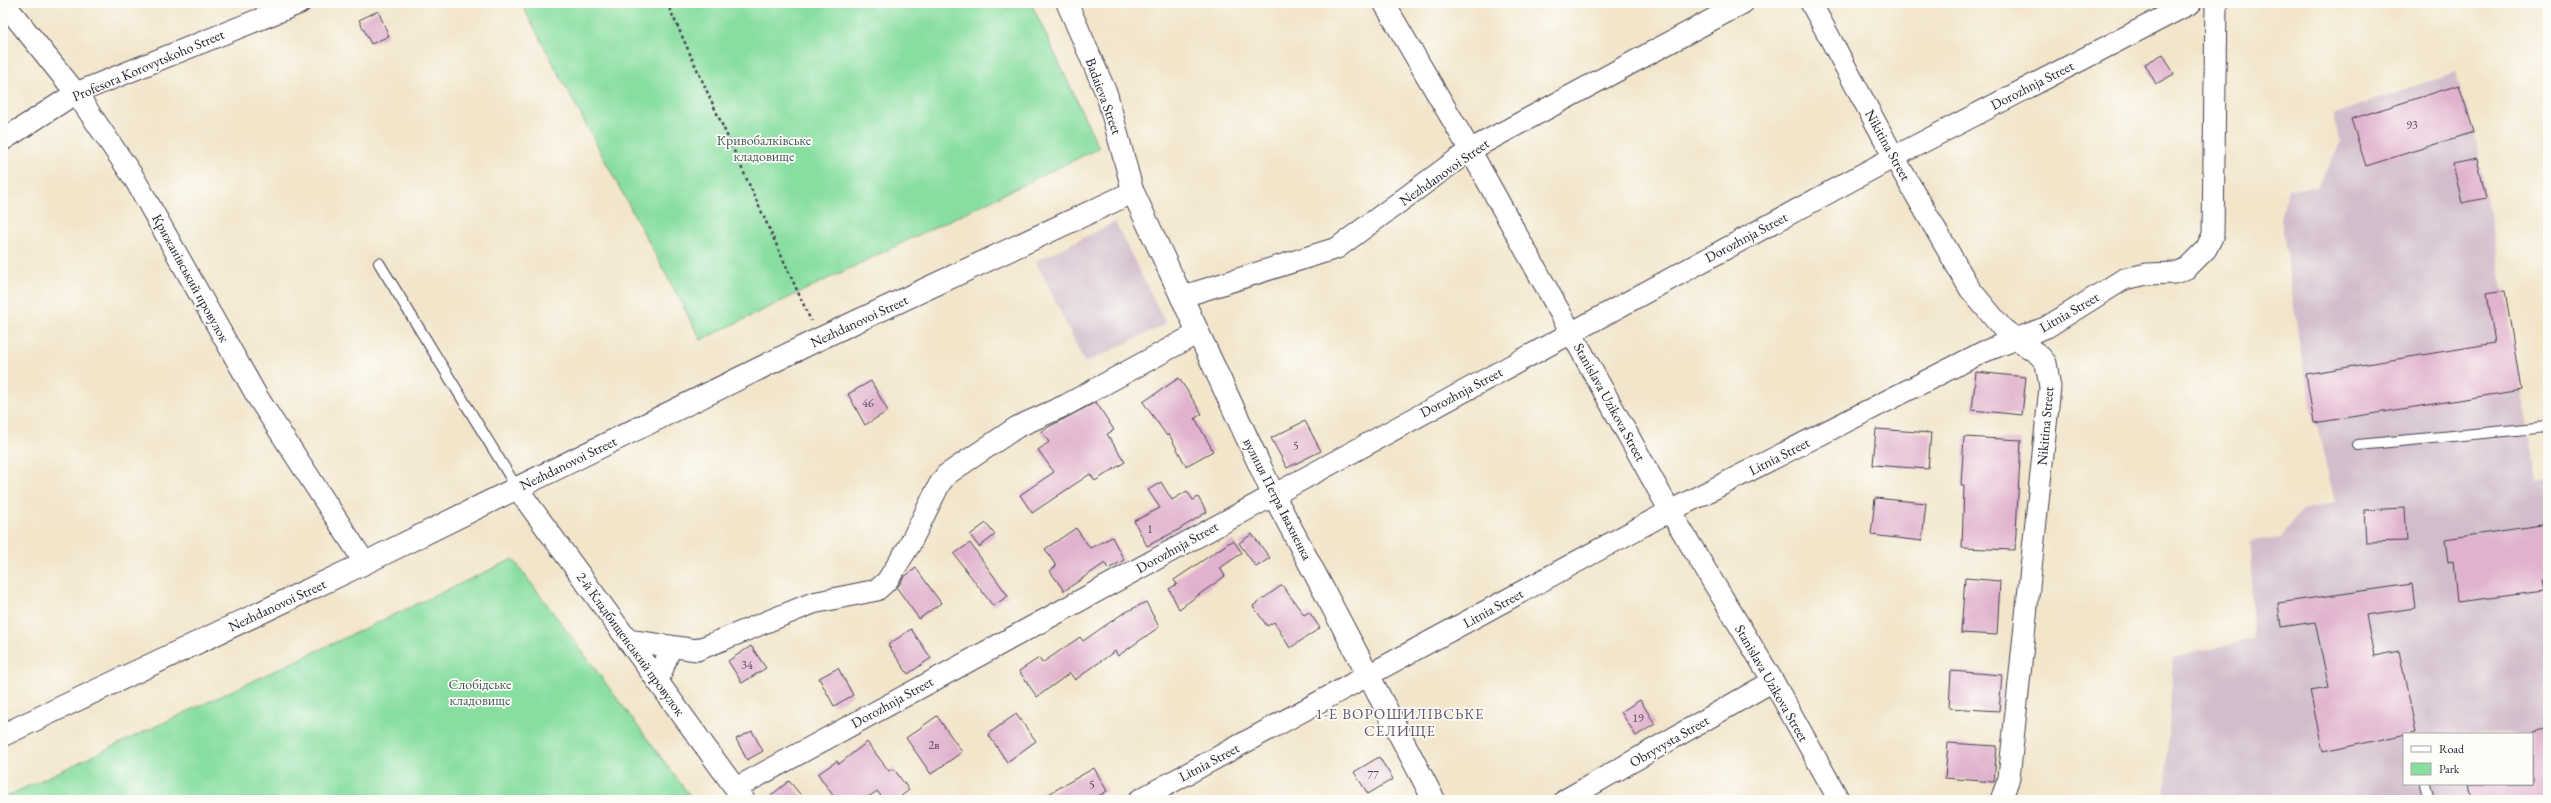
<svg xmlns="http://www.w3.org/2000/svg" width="2551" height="803" font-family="'EB Garamond',serif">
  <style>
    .industrial { fill: #d1bdcb; fill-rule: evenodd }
    .green { fill: #88dea1; stroke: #55806e }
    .building { fill: #e1b2ce }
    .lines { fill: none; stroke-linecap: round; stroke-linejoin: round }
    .lane-casing { stroke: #413f50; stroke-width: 12 }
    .street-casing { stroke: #413f50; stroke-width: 23 }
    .secondary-casing { stroke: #413f50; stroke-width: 24 }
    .path { stroke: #413f50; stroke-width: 2.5; stroke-dasharray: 3 3; stroke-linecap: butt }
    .lane { stroke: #fff; stroke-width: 10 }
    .street { stroke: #fff; stroke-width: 21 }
    .secondary { stroke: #fff; stroke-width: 22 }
    .labels { text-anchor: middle; stroke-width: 3.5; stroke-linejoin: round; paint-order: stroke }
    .number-label { font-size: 12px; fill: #524660 }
    .street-label { font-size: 14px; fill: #22223b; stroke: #fdfcf7 }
    .park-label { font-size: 14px; fill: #415a5a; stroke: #fdfcf7 }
    .neighbourhood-label { font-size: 15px; letter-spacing: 1px; fill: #65546e; stroke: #fdfcf7 }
  </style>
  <rect width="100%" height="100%" fill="#fdfcf7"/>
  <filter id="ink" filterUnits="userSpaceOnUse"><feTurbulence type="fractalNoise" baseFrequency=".025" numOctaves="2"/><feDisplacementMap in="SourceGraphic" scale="8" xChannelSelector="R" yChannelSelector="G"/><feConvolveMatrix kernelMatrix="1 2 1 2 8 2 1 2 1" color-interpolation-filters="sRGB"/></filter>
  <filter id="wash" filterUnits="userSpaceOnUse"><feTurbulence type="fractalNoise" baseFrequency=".012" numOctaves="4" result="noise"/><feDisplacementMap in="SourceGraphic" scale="16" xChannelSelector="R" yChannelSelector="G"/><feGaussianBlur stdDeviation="0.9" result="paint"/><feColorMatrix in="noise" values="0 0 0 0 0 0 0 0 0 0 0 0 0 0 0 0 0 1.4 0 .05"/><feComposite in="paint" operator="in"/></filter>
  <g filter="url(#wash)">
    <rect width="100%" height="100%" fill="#f2e5ca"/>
    <!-- industrial -->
    <path class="industrial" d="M2455 72 2474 132 2538 481 2548 480V800H2165L2173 658 2253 639 2250 542 2280 538 2301 510 2335 502 2303 368 2281 218 2288 188 2318 187 2341 141 2332 115ZM2404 734H2532V784H2404Z
      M1115 222 1166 324 1085 363 1036 261Z"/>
    <!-- green -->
    <path class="green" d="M521 3H1031L1099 148 701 340Z
      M513 559 693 800H3V798Z"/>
    <g id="blocks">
      <!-- building -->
      <path class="building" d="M378 11 389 36 371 44 359 20Z
        M2163 54 2174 74 2156 84 2145 64Z
        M2459 85 2474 132 2366 166 2351 119Z
        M2477 159 2486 198 2462 203 2453 164Z
        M2505 290 2521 390 2314 423 2306 374 2495 343 2487 293Z
        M1976 372 2026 377 2022 415 1972 410Z
        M1179 378 1202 414 1195 418 1213 451 1186 466 1169 434 1167 436 1143 402Z
        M871 381 888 411 865 425 848 394Z
        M1096 402 1114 430 1107 434 1125 462 1095 481 1090 474 1032 513 1020 495 1054 472 1038 450 1049 442 1041 431Z
        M1305 421 1321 451 1287 468 1271 438Z
        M1876 429 1931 433 1928 469 1873 465Z
        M1964 437 2021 440 2015 550 1962 548 1964 486H1961Z
        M1161 482 1172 500 1187 491 1193 500 1198 497 1207 512 1178 530 1147 546 1134 521 1160 508 1148 490Z
        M1875 498 1926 503 1922 541 1871 535Z
        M2405 508 2407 541 2366 542 2364 510Z
        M986 523 995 535 979 547 970 535Z
        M2548 524V581H2543L2545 591 2457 602 2453 561 2448 562 2445 539Z
        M1076 528 1090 548 1112 537 1124 560 1108 569 1105 563 1064 591 1050 571 1056 566 1045 549Z
        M1252 534 1270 558 1256 567 1239 543Z
        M1233 540 1242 553 1220 568 1225 576 1179 609 1169 589 1177 584 1174 580Z
        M970 543 1008 596 993 606 954 554Z
        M916 568 941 603 919 619 897 588 904 577Z
        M1965 578 2000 581 1997 635 1961 633Z
        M2412 584 2415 608 2366 615 2374 656 2399 651 2416 732 2323 752 2310 691 2329 688 2315 622 2281 627 2278 603Z
        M1282 585 1304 615 1309 612 1320 628 1290 648 1274 622 1267 626 1253 606Z
        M1146 602 1159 627 1118 656 1115 651 1075 680 1070 673 1037 697 1019 671 1039 658 1042 663 1080 637 1083 641 1122 614Z
        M911 629 931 658 908 674 888 645Z
        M751 646 766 668 742 683 728 661Z
        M838 668 853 695 834 706 819 678Z
        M1951 671 2002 675 1999 711 1949 708Z
        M1640 700 1655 724 1636 736 1621 712Z
        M1016 714 1036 741 1007 762 988 734Z
        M937 716 962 752 931 774 906 738Z
        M2548 728V800H2472L2469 784H2532V732Z
        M752 731 763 751 747 760 736 739Z
        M867 742 889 771 893 768 909 790 896 800H884L877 791 864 800H836L818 774 837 761 839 764Z
        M1948 743 1997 746 1994 782 1945 778Z
        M1379 757 1393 779 1368 794 1354 772Z
        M1094 768 1107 791 1091 800H1038Z
        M789 781 805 800H765Z"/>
    </g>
  </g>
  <g filter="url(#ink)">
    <use href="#blocks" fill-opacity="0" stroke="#413f50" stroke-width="1"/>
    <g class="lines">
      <!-- lane casing -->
      <g class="lane-casing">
        <path id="lane" d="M379 263 517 488
          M2358 445 2548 427
          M2425 784 2429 800"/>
      </g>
      <!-- street casing -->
      <g class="street-casing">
        <path id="street" d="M4 3 76 93 134 178 258 398 365 563
          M1067 3 1107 95 1133 192
          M1384 3 1470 150 1670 511 1773 681 1839 800
          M1811 3 1894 157 1970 289 2003 329 2039 355 2046 363 2050 387 2009 778 2001 800
          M3 140 76 93 300 3
          M1181 297 1337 248 1470 150 1743 3
          M517 488 744 800
          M627 640 697 650 813 603 877 590 887 581 909 546 939 485 946 475 1017 427 1066 405 1198 333
          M658 682 671 646
          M736 788 1894 157 2191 3
          M1139 800 1670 511 1983 352 2047 327 2124 279 2147 274 2175 273 2187 268 2206 249 2213 235 2216 3
          M1565 800 1773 681"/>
      </g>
      <!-- secondary casing -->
      <g class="secondary-casing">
        <path id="secondary" d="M3 735 365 563 819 339 1133 192 1273 494 1434 800"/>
      </g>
      <!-- path -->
      <path class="path" d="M667 3 811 321"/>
      <!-- lane -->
      <use href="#lane" class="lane"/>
      <!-- street -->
      <use href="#street" class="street"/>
      <!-- secondary -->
      <use href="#secondary" class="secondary"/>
    </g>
  </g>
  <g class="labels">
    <!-- number labels -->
    <g class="number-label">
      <text x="2412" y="129">93</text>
      <text x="868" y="407">46</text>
      <text x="1296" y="449">5</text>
      <text x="1150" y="533">1</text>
      <text x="747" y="669">34</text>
      <text x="1638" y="722">19</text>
      <text x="934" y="749">2в</text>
      <text x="1373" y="779">77</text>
      <text x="1092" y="788">5</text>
    </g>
    <!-- street labels -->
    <g class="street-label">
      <text transform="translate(148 65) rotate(-23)" y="5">Profesora Korovytskoho Street</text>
      <text transform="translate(2032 85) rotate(-27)" y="5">Dorozhnja Street</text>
      <text transform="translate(1104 96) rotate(70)" y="5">Badaieva Street</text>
      <text transform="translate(1888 145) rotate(61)" y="5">Nikitina Street</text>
      <text transform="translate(1444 172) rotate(-35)" y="5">Nezhdanovoi Street</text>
      <text transform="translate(1746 237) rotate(-28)" y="5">Dorozhnja Street</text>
      <text transform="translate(191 278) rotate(61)" y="5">Крижанівський провулок</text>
      <text transform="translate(2069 312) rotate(-30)" y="5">Litnia Street</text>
      <text transform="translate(859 321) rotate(-25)" y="5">Nezhdanovoi Street</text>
      <text transform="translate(1461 392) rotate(-28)" y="5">Dorozhnja Street</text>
      <text transform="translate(1610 402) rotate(61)" y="5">Stanislava Uzikova Street</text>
      <text transform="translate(2045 426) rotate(-85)" y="5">Nikitina Street</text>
      <text transform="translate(1779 456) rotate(-27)" y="5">Litnia Street</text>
      <text transform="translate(568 463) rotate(-26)" y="5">Nezhdanovoi Street</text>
      <text transform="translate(1278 499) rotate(63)" y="5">вулиця Петра Івахненка</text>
      <text transform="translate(1177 547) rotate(-29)" y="5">Dorozhnja Street</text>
      <text transform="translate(277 605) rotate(-25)" y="5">Nezhdanovoi Street</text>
      <text transform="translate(1493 608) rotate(-29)" y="5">Litnia Street</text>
      <text transform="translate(631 644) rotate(54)" y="5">2-й Кладбищенський провулок</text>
      <text transform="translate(1772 683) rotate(60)" y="5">Stanislava Uzikova Street</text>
      <text transform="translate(892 702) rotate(-29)" y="5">Dorozhnja Street</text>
      <text transform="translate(1669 741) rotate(-30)" y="5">Obryvysta Street</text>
      <text transform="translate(1209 762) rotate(-28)" y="5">Litnia Street</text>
    </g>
    <!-- park labels -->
    <g class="park-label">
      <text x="764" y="145">Кривобалківське<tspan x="764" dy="16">кладовище</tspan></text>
      <text x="480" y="689">Слобідське<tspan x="480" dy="16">кладовище</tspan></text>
    </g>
    <!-- neighbourhood labels -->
    <g class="neighbourhood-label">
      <text x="1400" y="719">1-Е ВОРОШИЛІВСЬКЕ<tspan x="1400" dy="17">СЕЛИЩЕ</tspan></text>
    </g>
  </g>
  <!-- margin -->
  <rect width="2551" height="803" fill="none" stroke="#fdfcf7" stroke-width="16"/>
  <!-- legend -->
  <rect x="2403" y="733" width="130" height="52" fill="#fdfcf7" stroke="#a5a5ac"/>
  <rect x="2411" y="746" width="20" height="6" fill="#ffffff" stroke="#a5a5ac"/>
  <text x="2439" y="753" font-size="12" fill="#22223b">Road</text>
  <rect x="2411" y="763" width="20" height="12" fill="#88dea1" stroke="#a5a5ac"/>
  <text x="2439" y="773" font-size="12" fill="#22223b">Park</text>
</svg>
